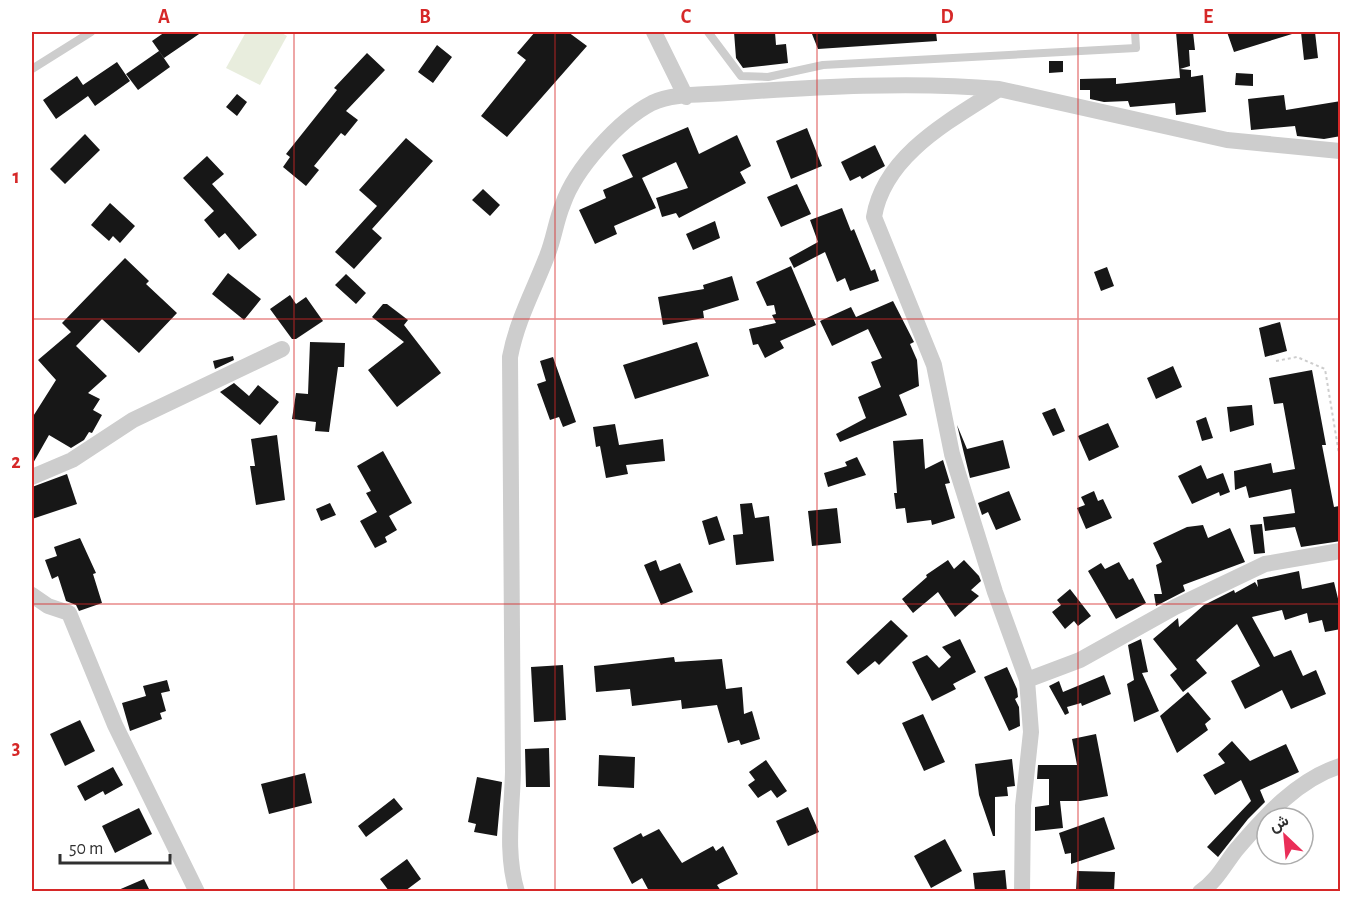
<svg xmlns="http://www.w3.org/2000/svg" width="1372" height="923" font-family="'Alegreya Sans',Vazirmatn,sans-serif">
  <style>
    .green { fill: #e8eddd }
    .building { fill: #171717 }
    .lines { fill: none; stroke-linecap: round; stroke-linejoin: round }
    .path { stroke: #cdcdcd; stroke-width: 2; stroke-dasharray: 3 3; stroke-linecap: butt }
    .service { stroke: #cdcdcd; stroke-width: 8 }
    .minor { stroke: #cdcdcd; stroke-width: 16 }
    .grid { fill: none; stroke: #d62828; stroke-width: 1.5; stroke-opacity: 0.55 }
    .neatline { fill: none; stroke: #d62828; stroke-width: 2 }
    .grid-label { font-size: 20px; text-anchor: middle; font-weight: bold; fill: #d62828 }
  </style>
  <rect width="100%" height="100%" fill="#fff"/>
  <!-- green -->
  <path class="green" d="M246 32H280L287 36 260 85 226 68Z"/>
  <!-- building -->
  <path class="building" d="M165 32H202L164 58 152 41Z
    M535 32H568L587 46 507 137 481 116 526 60 517 53Z
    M734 32H775L776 45 786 44 788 63 743 68 736 58Z
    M820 32H936L937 41 818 49 812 34Z
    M1176 32H1193L1195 50H1189L1190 66 1180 69 1191 70V77L1203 75 1206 112 1176 115 1175 103 1130 107 1128 101 1104 102 1090 99V90H1080V79L1116 78V84L1180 78Z
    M1227 32H1291L1292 34 1234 52Z
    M1301 32H1315L1318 58 1304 60Z
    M437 45 452 57 433 83 418 72Z
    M159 51 170 67 138 90 126 74Z
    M367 53 385 70 346 111 358 120 345 136 341 133 314 166 319 170 306 186 283 167 290 157 286 154 337 90 334 88Z
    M1049 61H1063V72L1049 73Z
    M117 62 130 81 95 106 88 96 56 119 43 100 77 76 83 85Z
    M1236 73 1253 74V86L1235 85Z
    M237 94 247 102 237 116 226 107Z
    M1284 95 1286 110 1341 101V136L1324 139 1297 136 1295 126 1251 130 1248 99Z
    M688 127 699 154 737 135 751 166 740 172 746 183 679 218 676 213 662 217 656 198 688 188 676 162 642 178 656 208 614 226 617 234 595 244 579 210 606 198 603 190 633 177 622 155Z
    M807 128 822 166 791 179 776 141Z
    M85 134 100 150 65 184 50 169Z
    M406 138 433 161 372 229 382 238 354 269 335 252 377 206 359 190Z
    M875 145 885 166 862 179 860 176 850 181 841 162Z
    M207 156 224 174 212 184 257 235 239 250 225 233 219 238 204 220 214 211 183 178Z
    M797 184 811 214 781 227 767 197Z
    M483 189 500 205 490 216 472 200Z
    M110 203 135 226 120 243 113 236 109 241 91 225Z
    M842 208 851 231 854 229 871 271 875 269 879 281 850 291 845 278 837 282 825 252 794 268 789 258 818 242 810 220Z
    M715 221 720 238 693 250 686 234Z
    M125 258 149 281 146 284 177 313 139 353 102 319 76 346 107 376 88 393 100 399 93 410 102 415 92 433 89 432 84 440 71 448 49 435 32 465V418L56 380 38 360 71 332 62 323Z
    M791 266 816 325 780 341 784 348 765 358 758 344 753 345 749 329 776 323 772 315 776 314 774 305 767 306 756 282Z
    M1107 267 1114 286 1101 291 1094 272Z
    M228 273 261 299 244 320 212 294Z
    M346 274 366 293 356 304 335 285Z
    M732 276 739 300 703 311 704 318 663 325 658 297 704 289 703 285Z
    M290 295 296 304 306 297 323 321 296 339H292L270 309Z
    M893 301 914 342 910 344 917 360 919 386 899 395 907 415 840 442 836 434 866 418 858 397 881 387 871 362 882 358 868 329 832 346 820 321 851 307 856 317Z
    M383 304H387L408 320 404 325 441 373 397 407 368 370 404 342 372 317Z
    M1280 322 1287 351 1265 357 1259 328Z
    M310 342 345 343 344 367H338L329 432 315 431 316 422 292 419 296 393 308 394Z
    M697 342 709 376 635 399 623 365Z
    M233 356 234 360 215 369 213 361Z
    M553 357 576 422 563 427 559 417 550 420 537 384 546 381 540 361Z
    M1173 366 1182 387 1156 399 1147 378Z
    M1312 370 1326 445H1322L1334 507 1339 506 1341 541 1301 547 1295 527 1265 531 1263 517 1295 513 1291 489 1249 498 1246 486 1235 490 1234 471 1271 463 1273 473 1295 469 1283 403 1274 404 1269 378Z
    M234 383 249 396 258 385 279 402 260 425 220 392Z
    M1252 405 1254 425 1230 432 1227 407Z
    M1055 408 1065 431 1053 436 1042 413Z
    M1206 417 1213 438 1202 441 1196 421Z
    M1108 423 1119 447 1089 461 1078 436Z
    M615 424 619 445 663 439 665 461 626 465 628 474 606 478 600 446 596 447 593 427Z
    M957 425 967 449 1003 440 1010 468 970 478Z
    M277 435 285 500 256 505 250 466H255L251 439Z
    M923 439 925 469 943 460 950 483 945 484 955 518 932 525 931 520 907 523 905 508 896 509 894 493H897L893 441Z
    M383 451 412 503 389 516 397 530 385 537 387 542 375 548 360 521 377 512 366 493 371 491 357 466Z
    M857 457 866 475 828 487 824 473 847 466 845 462Z
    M1201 465 1207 479 1223 473 1230 492 1220 496 1219 492 1192 504 1178 476Z
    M67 474 77 504 32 519V487Z
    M1009 491 1021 520 996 530 988 512 982 515 978 503Z
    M1094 491 1098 501 1103 499 1112 518 1086 529 1077 508 1085 505 1081 497Z
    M330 503 336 515 321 521 316 509Z
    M752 503 755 518 769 516 774 561 736 565 733 535 743 534 740 504Z
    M837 508 841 543 812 546 808 511Z
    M717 516 725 540 709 545 702 521Z
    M1262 524 1265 553 1254 554 1250 525Z
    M1203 525 1208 538 1230 528 1245 562 1183 585 1185 591 1156 606 1154 594H1162L1156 565 1162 562 1153 543 1187 527Z
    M80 538 96 573 93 574 102 603 79 611 76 605 66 601 58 576 52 579 45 560 57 556 54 547Z
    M656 560 660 571 680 563 693 592 661 605 644 565Z
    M948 560 954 569 964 560 979 576 981 581 971 590 979 596 955 617 938 592 913 613 902 599 927 577 926 575Z
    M1119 562 1129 580 1133 578 1146 603 1116 619 1088 571 1101 563 1105 569Z
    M1299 571 1302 589 1334 582 1341 611V629L1325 632 1322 620 1309 623 1307 613 1285 620 1282 610 1252 617 1274 657 1291 650 1303 676 1316 670 1326 694 1291 709 1282 690 1245 709 1231 681 1260 666 1237 624 1196 660 1207 673 1183 692 1170 675 1177 669 1153 639 1178 618 1179 627 1204 605 1234 590 1235 593 1255 582 1258 587 1257 580Z
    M1070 589 1091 616 1078 626 1074 621 1065 629 1052 612 1061 605 1057 600Z
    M891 620 908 636 879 665 875 661 858 675 846 662Z
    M960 639 976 672 953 684 956 689 932 701 912 662 927 655 939 668 951 657 942 647Z
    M1141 639 1148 672 1142 673 1159 711 1134 722 1127 684 1134 680 1128 645Z
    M674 657 675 662 722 659 726 689 742 687 744 714 752 711 760 739 741 745 739 740 728 743 717 705 682 709 681 700 632 706 630 689 596 692 594 666Z
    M563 665 566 720 534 722 531 667Z
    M1007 667 1017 689 1018 697 1015 699 1019 707 1020 726 1009 731 984 677Z
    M1104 675 1111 694 1082 706 1081 703 1067 707 1069 713 1065 715 1049 686 1059 681 1063 692Z
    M167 680 170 691 161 693 166 711 160 713 162 719 130 731 122 703 146 696 143 686Z
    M1188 692 1211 719 1205 724 1208 730 1177 753 1160 716Z
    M923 714 945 762 924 771 902 723Z
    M80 720 95 751 65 766 50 734Z
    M1096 734 1108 796 1080 801H1060L1063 828 1035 831V807L1049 805V779H1037L1038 765H1077L1072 739Z
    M1232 741 1250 761 1286 744 1299 772 1260 790 1265 802 1248 819 1218 857 1207 847 1251 801 1241 780 1215 795 1203 775 1225 763 1218 754Z
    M549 748 550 787H526L525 749Z
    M599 755 635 757 634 788 598 786Z
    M1012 759 1015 786 1007 787 1008 796 995 797V836H993L979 795 975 764Z
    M766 760 787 791 777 798 771 790 758 798 748 785 755 780 749 772Z
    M113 767 123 785 105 795 103 791 85 801 77 786Z
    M305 773 312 803 269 814 261 784Z
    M477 777 502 782 497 836 474 832 476 824 468 822Z
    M394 798 403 809 366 837 358 826Z
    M808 807 819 832 788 846 776 821Z
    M139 808 152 834 115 853 102 826Z
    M1104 817 1115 849 1071 864V853L1065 854 1059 833Z
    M659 829 682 863 713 846 716 851 723 846 738 874 717 885 721 891H649L642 878 632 884 613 848 641 833 643 837Z
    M945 839 962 871 931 888 914 856Z
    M407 859 421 879 405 891H389L380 879Z
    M1005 870 1007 891H975L973 873Z
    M1077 871 1115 872 1114 891H1076Z
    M144 879 150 891H116Z"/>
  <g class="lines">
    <!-- path -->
    <path class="path" d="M1276 361 1297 357 1325 369 1340 460"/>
    <!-- service -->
    <path class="service" d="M708 32 741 76 768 77 823 65 1136 48 1135 32
      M32 69 91 32"/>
    <!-- minor -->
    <path class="minor" d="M654 32 686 97
      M999 89C951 120 884 155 874 217L934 365 952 454 995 592 1027 680 1031 732 1023 806 1022 892
      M32 477 72 460 133 420 282 349
      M32 595 48 606 69 613 115 725 197 892
      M1027 680 1080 660 1175 607 1265 564 1340 551
      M517 892C505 853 512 812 513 772L510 357C517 320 534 290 547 256 554 239 556 220 563 204 575 169 619 120 652 103 673 93 703 95 727 93 815 87 912 81 999 89L1227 140 1340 151
      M1200 892C1216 882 1225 864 1236 850 1265 816 1297 780 1340 766"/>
  </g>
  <!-- grid -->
  <path class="grid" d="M294 32V892M555 32V892M817 32V892M1078 32V892M32 319H1340M32 604H1340"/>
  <!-- border -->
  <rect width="1372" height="923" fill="none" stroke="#ffffff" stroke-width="66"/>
  <!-- north arrow -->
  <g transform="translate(1285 836) rotate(334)"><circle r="28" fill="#ffffff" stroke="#acacac" stroke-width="1.5"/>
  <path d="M0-4.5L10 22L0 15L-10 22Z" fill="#ea2e58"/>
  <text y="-9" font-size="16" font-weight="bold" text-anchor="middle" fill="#303030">ش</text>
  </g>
  <!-- scale -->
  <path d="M60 854v9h110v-9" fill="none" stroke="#303030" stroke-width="3"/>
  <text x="69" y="854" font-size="18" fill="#303030" stroke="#ffffff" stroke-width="4.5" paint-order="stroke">50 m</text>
  <rect x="33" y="33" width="1306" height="857" class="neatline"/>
  <g class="grid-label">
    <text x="164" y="23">A</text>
    <text x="425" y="23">B</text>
    <text x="686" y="23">C</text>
    <text x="947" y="23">D</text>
    <text x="1208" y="23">E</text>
    <text x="16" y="183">1</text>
    <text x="16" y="468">2</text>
    <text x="16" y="754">3</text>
  </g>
</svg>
